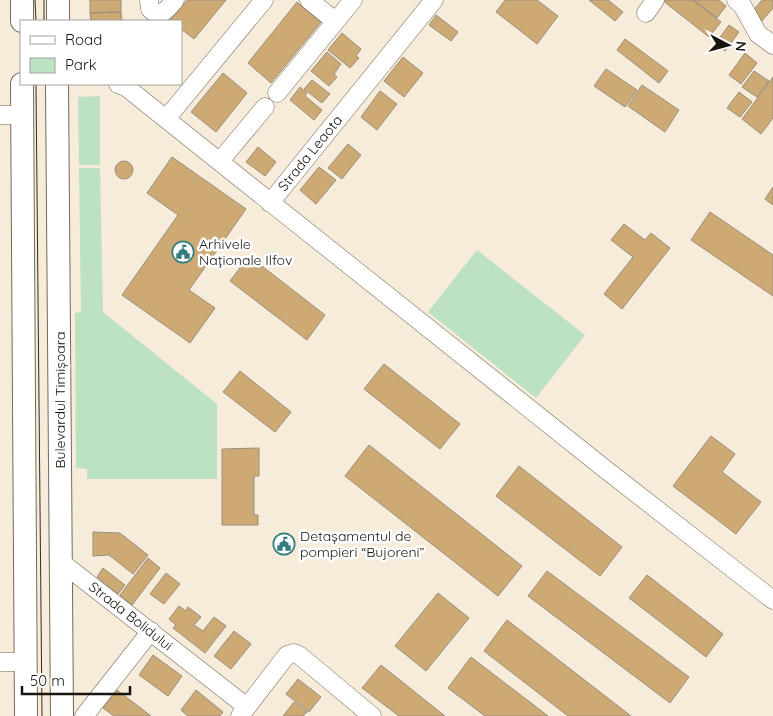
<svg xmlns="http://www.w3.org/2000/svg" width="773" height="716" font-family="Quicksand,sans-serif">
  <style>
    .green { fill: #bce2c1 }
    .building { fill: #cdaa74; stroke: #998e7e }
    .lines { fill: none; stroke-linecap: round; stroke-linejoin: round }
    .minor-casing { stroke: #756a5b; stroke-width: 19 }
    .major-casing { stroke: #756a5b; stroke-width: 24 }
    .minor { stroke: #fff; stroke-width: 18 }
    .major { stroke: #fff; stroke-width: 22 }
    .tram { stroke: #322d25; stroke-width: 1 }
    .labels { text-anchor: middle; stroke-width: 5; stroke-linejoin: round; paint-order: stroke }
    .street-label { font-size: 14px; fill: #18140e; stroke: #fff }
    .poi-label { font-size: 14px; fill: #18140e; stroke: #fff; text-anchor: start }
  </style>
  <rect width="100%" height="100%" fill="#f7ebda"/>
  <!-- green -->
  <path class="green" d="M100 96V165H79L78 97Z
    M79 168H100L103 312 217 404V479H87V469L76 468 75 313 81 312Z
    M477 250 585 335 536 398 428 312Z"/>
  <!-- building -->
  <path class="building" d="M90 0H121V12L90 13Z
    M187 0H226L194 39 181 29V21L170 20Z
    M505 0H537L558 16 537 44 496 12Z
    M589 0H608L623 12 615 21Z
    M662 0H693L721 22 709 37Z
    M693 0H719L726 6 717 18Z
    M762 0H773V8L761 22 751 13Z
    M297 2 321 22 271 83 248 63Z
    M121 12 122 21H91L90 13Z
    M436 15 458 32 451 41 429 25Z
    M729 25 739 32 725 51 715 44Z
    M342 33 361 49 356 56 359 58 350 68 328 50Z
    M625 39 668 71 659 83 617 50Z
    M327 52 341 64 334 74 337 77 329 86 311 71Z
    M745 53 757 63 741 84 729 75Z
    M403 57 423 73 404 97 384 81Z
    M606 69 637 90 625 107 594 86Z
    M754 71 769 81 757 97 742 87Z
    M223 73 247 93 216 132 191 112Z
    M773 77V118L761 134 742 119Z
    M312 80 330 94 322 103 304 89Z
    M642 85 679 110 665 132 628 106Z
    M300 87 307 93 305 96 322 110 314 120 290 100Z
    M380 91 397 104 377 130 361 117Z
    M739 92 752 102 740 117 727 108Z
    M348 144 361 155 342 179 328 168Z
    M258 147 276 162 265 176 246 162Z
    M172 157 246 209 189 290 215 308 190 343 122 295 178 215 147 193Z
    M115 170a9 9 0 1 1 18 0a9 9 0 1 1-18 0Z
    M319 167 336 180 316 204 300 190Z
    M773 187V205L765 199Z
    M710 212 773 255V296L691 240Z
    M624 224 645 240 651 233 670 248 622 309 604 294 633 257 611 240Z
    M249 256 325 315 307 340 230 281Z
    M384 364 460 424 440 449 364 389Z
    M240 371 291 412 275 432 223 392Z
    M711 436 735 454 722 472 761 502 736 534 673 486Z
    M369 445 522 566 498 596 345 476Z
    M259 448V476H254V515H258V525H222V449Z
    M519 466 622 547 600 576 496 496Z
    M93 532 120 533 148 555 133 574 109 555 93 556Z
    M148 558 160 568 132 605 120 595Z
    M103 568 125 585 118 594 97 577Z
    M547 571 689 677 670 703 528 596Z
    M166 573 180 584 164 604 150 594Z
    M647 575 723 634 706 657 629 598Z
    M438 593 469 618 426 671 395 646Z
    M179 606 186 611 188 607 201 617 194 625 203 631 214 617 226 626 205 653 173 628 176 625 169 619Z
    M507 620 631 716H568L484 651Z
    M234 631 251 644 231 669 214 656Z
    M153 655 182 676 168 696 139 675Z
    M471 657 548 716H485L448 688Z
    M381 665 445 716H399L362 688Z
    M298 679 321 697 309 712 286 694Z
    M117 690 151 716H114L103 708Z
    M196 690 223 712 220 716H188L181 710Z
    M294 702 307 712 303 716H283Z"/>
  <g class="lines">
    <!-- minor casing -->
    <g class="minor-casing">
      <path id="minor" d="M149 0 150 9C161 20 168 8 175 0
        M309 0 335 21
        M736 0 742 5 758 34 773 45
        M646 13 655 0
        M118 84 126 87 166 119 605 469 773 600
        M277 93 353 0
        M0 115H22
        M166 119 264 0
        M220 161 265 107
        M270 203 434 0
        M61 562 247 707
        M0 662H26
        M84 716 151 631
        M240 716 287 655 294 653 299 655 372 716"/>
    </g>
    <!-- major casing -->
    <g class="major-casing">
      <path id="major" d="M22 0V21
        M58 21V0
        M22 84 26 716
        M57 84 62 716"/>
    </g>
    <!-- minor -->
    <use href="#minor" class="minor"/>
    <!-- major -->
    <use href="#major" class="major"/>
    <!-- tram -->
    <path class="tram" d="M35 0 36 21
      M44 0V21
      M36 84 42 716"/>
  </g>
  <!-- icons -->
  <defs>
    <g id="civic-ring" transform="scale(1.125)"><circle r="9.5" fill="#fff" stroke="#347d7e" stroke-width="1.5"/><path d="M-.6-6.5H3V-4.5H.6V-3L4-1V1h2V6H-6V1h2V-1L-.6-3ZM-1.2 2.5V6h2.4V2.5Z" fill="#347d7e"/></g>
  </defs>
  <g fill-rule="evenodd">
    <use href="#civic-ring" x="183" y="252"/>
    <use href="#civic-ring" x="284" y="544"/>
  </g>
  <g class="labels">
    <!-- street labels -->
    <g class="street-label">
      <text transform="translate(310 153) rotate(-51)" y="5">Strada Leaota</text>
      <text transform="translate(60 400) rotate(-90)" y="5">Bulevardul Timișoara</text>
      <text transform="translate(131 616) rotate(38)" y="5">Strada Bolidului</text>
    </g>
    <!-- poi labels -->
    <g class="poi-label">
      <text x="199" y="249">Arhivele<tspan x="199" dy="16">Naționale Ilfov</tspan></text>
      <text x="300" y="541">Detașamentul de<tspan x="300" dy="16">pompieri “Bujoreni”</tspan></text>
    </g>
  </g>
  <!-- legend -->
  <rect x="20" y="20" width="162" height="65" fill="#ffffff" stroke="#a3a19f"/>
  <rect x="30" y="36" width="25" height="8" fill="#ffffff" stroke="#a3a19f"/>
  <text x="65" y="45" font-size="15" fill="#18140e">Road</text>
  <rect x="30" y="58" width="25" height="15" fill="#bce2c1" stroke="#a3a19f"/>
  <text x="65" y="70" font-size="15" fill="#18140e">Park</text>
  <!-- north arrow -->
  <g transform="translate(728 45) rotate(96)" stroke="#ffffff" stroke-width="4" paint-order="stroke">
  <path d="M0-4L9 19L0 12L-9 19Z" fill="#18140e"/>
  <text y="-8" font-size="14" font-weight="bold" text-anchor="middle" fill="#18140e">N</text>
  </g>
  <!-- scale -->
  <path d="M22 686v8h108v-8" fill="none" stroke="#18140e" stroke-width="2.5"/>
  <text x="30" y="686" font-size="15" fill="#18140e" stroke="#ffffff" stroke-width="4" paint-order="stroke">50 m</text>
</svg>
